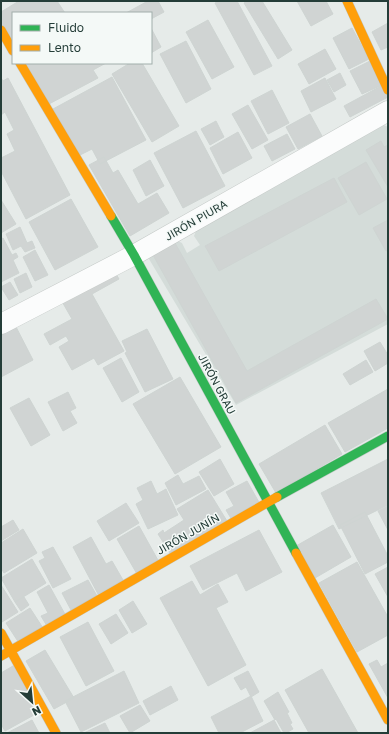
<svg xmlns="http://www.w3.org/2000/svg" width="389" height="734" font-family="'Golos Text',sans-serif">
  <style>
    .built { fill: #d4dcd9 }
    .building { fill: #d0d4d3; stroke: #ced4d2 }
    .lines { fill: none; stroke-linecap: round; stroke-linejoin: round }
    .street-casing { stroke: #c3c8c6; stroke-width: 21 }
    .fast-casing { stroke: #c1c8c6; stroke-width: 10 }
    .slow-casing { stroke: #c1c8c6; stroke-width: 10 }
    .street { stroke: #fbfcfc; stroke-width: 20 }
    .fast { stroke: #30b455; stroke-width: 9 }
    .slow { stroke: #ff9f0a; stroke-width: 9 }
    .labels { text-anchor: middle; stroke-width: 3; stroke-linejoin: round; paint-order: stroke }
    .street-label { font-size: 11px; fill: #243d38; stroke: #f4f9f7 }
  </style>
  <rect width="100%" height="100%" fill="#e6ebe9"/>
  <!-- built -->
  <path class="built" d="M384 125 388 127V324L236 405 149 259 152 249 170 237 182 243 187 253 200 245 194 236 198 226Z"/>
  <!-- building -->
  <path class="building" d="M19 1H57L65 13H13V41L1 23V12Z
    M148 1H158L164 12 151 19V13H126Z
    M219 1H237L272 66 254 75 215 3Z
    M247 1H262L292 50 278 59 244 3Z
    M297 1H326L333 14 311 26Z
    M208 20 234 67 212 79 186 32Z
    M388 23V47L381 50 372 32Z
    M151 28 161 47 151 53Z
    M352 28 369 59 349 69 333 38Z
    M186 41 211 89 186 103 160 54Z
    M325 49 336 69 309 84 298 64Z
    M370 61 382 85 362 94 350 71Z
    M24 63H106L93 70 98 78 47 105Z
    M130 63H142L179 126 152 142 112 74Z
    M340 73 346 85 334 92 327 80Z
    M112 77 146 140 100 164 92 149 78 156 53 109Z
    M1 78 3 81 8 78 70 195 26 219 1 171V158L15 151 7 134 14 130 5 112 1 115Z
    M325 78 336 99 311 112 301 91Z
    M381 86 388 97 350 117 344 106Z
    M272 90 289 123 268 134 251 101Z
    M248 105 268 140 252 149 232 114Z
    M310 114 322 136 298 149 286 127Z
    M216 121 224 137 210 145 201 129Z
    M196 131 225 186 183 208 154 153Z
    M238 132 252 158 223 174 210 148Z
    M287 134 295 149 272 161 264 146Z
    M381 141 384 147 388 145V187L366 150Z
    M104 157 113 173 118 170 138 204 157 193 169 213 130 236 89 165Z
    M150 160 164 186 146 196 133 170Z
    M366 162 387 199 359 215 338 178Z
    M334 178 347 202 219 271 205 246Z
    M71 199 98 247 55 270 29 222Z
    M1 200 16 224 1 233Z
    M388 220V250L386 251 373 228Z
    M20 227 27 243 32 241 35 248 25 252 21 246 13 250 6 234Z
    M3 238 12 255 16 253 18 257 13 260 19 273 1 282V253H2L1 250V239Z
    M175 243 247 371 376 299 388 319 236 403 153 255Z
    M35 250 48 275 35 281 23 257Z
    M113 269 119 279 92 294 124 351 98 365 94 358 72 370 59 347 69 341 66 336 50 345 44 334 72 319 60 298Z
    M26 273 32 287 20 293 14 279Z
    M10 282 18 295 9 300 1 287Z
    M14 323 33 360 1 377V329Z
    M147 329 173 379 145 392 125 353 127 352 122 341Z
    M380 342 388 355V363L375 371 364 351Z
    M121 358 139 392 122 402 103 368Z
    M366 360 373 372 350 385 343 374Z
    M180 377 221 447 175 474 133 404Z
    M388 389V428L345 452 328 423Z
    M68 392 76 408 70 411 77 423 63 431 48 402Z
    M29 398 50 435 31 446 10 408Z
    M325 425 342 454 276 493 259 464Z
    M220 459 234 484 214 496 199 472Z
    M388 459V505L339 529 321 493Z
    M178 475 183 484 199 476 206 489 176 505 165 483Z
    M151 481 157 494 166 489 178 515 148 529 136 504 143 500 137 488Z
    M247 481 260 504 232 520 226 510 234 506 226 492Z
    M208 490 227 521 172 556 158 534 163 530 164 533 184 520 177 509Z
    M126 503 139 523 109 541 97 521Z
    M388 506V530L378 511Z
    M365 512 388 556V562L365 574 340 525Z
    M13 520 19 530 1 541V527Z
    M333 525 351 557 315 578 296 546Z
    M139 526 159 562 137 574 117 539Z
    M23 529 37 553 4 573 1 568V543Z
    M259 530 282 572 246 591 237 573 203 590 190 566Z
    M91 537 106 564 112 561 123 580 98 594 73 547Z
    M53 547 71 579 53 588 39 561 45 558 42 552Z
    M32 559 46 583 15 602 1 578Z
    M357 562 388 617V635L357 652 319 583Z
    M388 567V597L375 574Z
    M88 580 97 596 71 610 62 593Z
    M192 581 200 595 218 584 228 602 216 608 246 665 208 686 160 598Z
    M1 585 18 612 2 622 1 619Z
    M49 585 66 616 47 626 41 616 48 613 37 592Z
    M24 597 29 605 21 611 15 602Z
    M133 601 147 624 132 633 119 610Z
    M30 608 43 628 19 643 6 623Z
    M116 614 128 633 111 644 99 624Z
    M88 622 114 671 86 686 60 637Z
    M45 650 74 698 54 709 26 661Z
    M377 660 381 667 388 663V698L369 664Z
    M18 663 43 710 5 731 1 724V673Z
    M322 669 358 733H309L285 690Z
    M124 671 139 703 81 732 65 701Z
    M248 671 259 692 251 697 246 687 241 690 234 678Z
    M171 686 178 700 150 715 143 701Z
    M278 692 289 712 287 713 292 723 290 724 293 729 286 733H284L276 719 275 720 264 701Z
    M251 696 263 721 240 733H219L211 717Z
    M140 705 150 721 130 733 120 716Z
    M32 720 39 733H7Z
    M274 720 281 733H250Z
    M105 723 110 733H84Z"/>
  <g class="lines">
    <!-- street casing -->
    <g class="street-casing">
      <path id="street" d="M1 324 134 255 388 111"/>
    </g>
    <!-- fast casing -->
    <g class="fast-casing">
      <path id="fast" d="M111 216 134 255 296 553
        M277 497 388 436"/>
    </g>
    <!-- slow casing -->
    <g class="slow-casing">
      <path id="slow" d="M347 1 388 90
        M1 30 13 51
        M20 63 111 216
        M296 553 388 720
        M1 633 56 733
        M1 656 277 497"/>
    </g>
    <!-- street -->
    <use href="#street" class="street"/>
    <!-- fast -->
    <use href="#fast" class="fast"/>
    <!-- slow -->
    <use href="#slow" class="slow"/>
  </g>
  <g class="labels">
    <!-- street labels -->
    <g class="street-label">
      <text transform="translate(196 220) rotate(-30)" y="4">JIRÓN PIURA</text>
      <text transform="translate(217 384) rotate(62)" y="4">JIRÓN GRAU</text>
      <text transform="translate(188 534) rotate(-30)" y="4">JIRÓN JUNÍN</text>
    </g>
  </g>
  <!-- border -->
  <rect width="389" height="734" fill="none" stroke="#243d38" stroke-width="4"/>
  <!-- legend -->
  <rect x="12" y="12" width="140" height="52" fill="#f4f9f7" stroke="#a1aeab"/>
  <rect x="20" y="25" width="20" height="6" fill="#30b455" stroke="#a1aeab"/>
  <text x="48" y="32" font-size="12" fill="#243d38">Fluido</text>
  <rect x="20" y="45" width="20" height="6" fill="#ff9f0a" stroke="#a1aeab"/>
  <text x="48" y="52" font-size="12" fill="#243d38">Lento</text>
  <!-- north arrow -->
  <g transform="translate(32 702) rotate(153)" stroke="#f4f9f7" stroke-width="3" paint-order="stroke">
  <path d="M0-3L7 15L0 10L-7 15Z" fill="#243d38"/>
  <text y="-6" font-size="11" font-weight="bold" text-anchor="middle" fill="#243d38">N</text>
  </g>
</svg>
